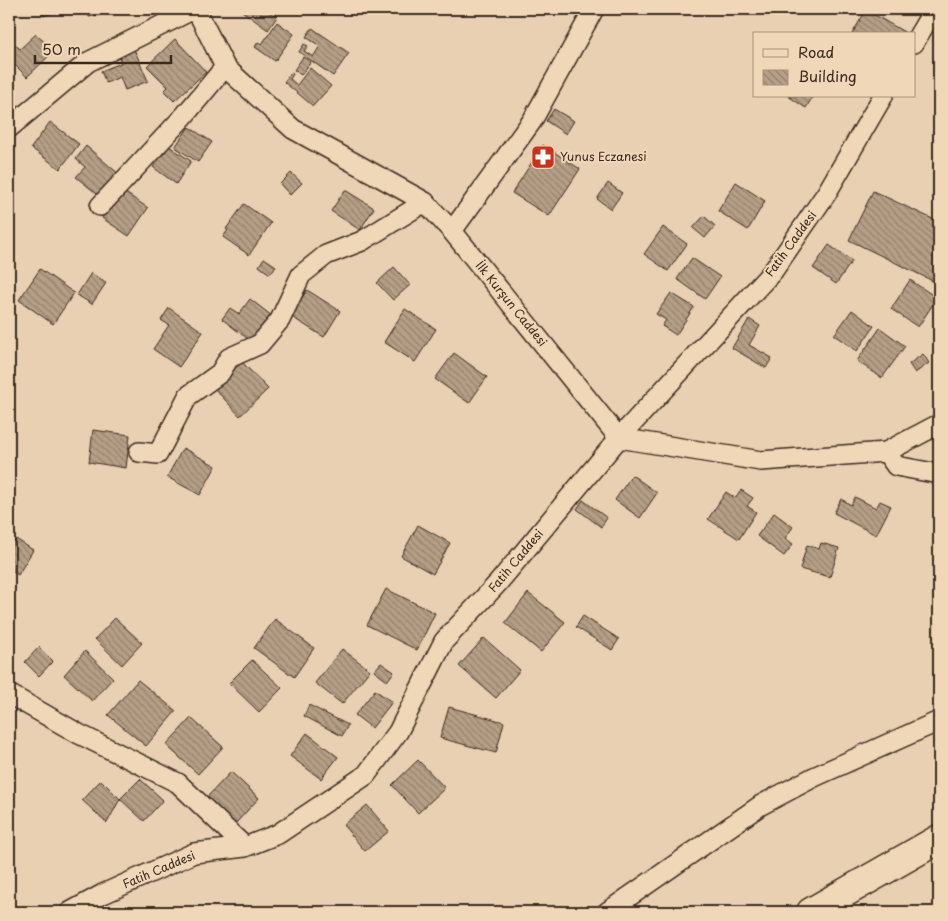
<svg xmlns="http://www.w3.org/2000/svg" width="948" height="921" font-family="'Playpen Sans',sans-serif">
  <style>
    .building { fill: url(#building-back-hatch); stroke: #3b2a1e }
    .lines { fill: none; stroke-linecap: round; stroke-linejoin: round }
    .minor-casing { stroke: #3b2a1e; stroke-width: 22 }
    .highway-casing { stroke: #3b2a1e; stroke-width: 31 }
    .minor { stroke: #f0d7b8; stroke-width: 19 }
    .highway { stroke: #f0d7b8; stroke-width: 28 }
    .labels { text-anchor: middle; stroke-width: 4; stroke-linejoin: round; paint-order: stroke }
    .poi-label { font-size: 12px; fill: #3b2a1e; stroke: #f0d7b8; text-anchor: start }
    .street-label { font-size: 12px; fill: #3b2a1e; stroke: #f0d7b8 }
  </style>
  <defs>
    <pattern id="building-back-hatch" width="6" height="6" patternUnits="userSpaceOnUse" patternTransform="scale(1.25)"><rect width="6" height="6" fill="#b59f86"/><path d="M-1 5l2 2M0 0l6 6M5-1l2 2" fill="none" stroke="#94826d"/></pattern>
  </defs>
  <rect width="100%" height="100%" fill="#e9d0b2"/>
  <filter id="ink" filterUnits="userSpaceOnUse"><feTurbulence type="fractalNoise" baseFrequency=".02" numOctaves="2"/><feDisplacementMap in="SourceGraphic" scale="10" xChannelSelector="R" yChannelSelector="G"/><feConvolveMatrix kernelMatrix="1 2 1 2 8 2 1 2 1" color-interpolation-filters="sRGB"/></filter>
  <g filter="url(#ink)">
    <!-- building -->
    <path class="building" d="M41 9H69L43 16Z
      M87 9H125L89 17Z
      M244 9H265L277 17 268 30 242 11Z
      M866 10 906 33 905 34H852Z
      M277 22 294 34 275 61 255 47 258 42 262 44Z
      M312 28 349 53 333 76 299 52 304 44 308 46 304 51 313 57 320 46 306 37Z
      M36 34 54 51 27 77 9 59V49L14 43 20 49Z
      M175 39 206 72 174 101 164 91 168 87 147 66Z
      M134 49 148 81 125 90 120 77 106 83 101 71 121 63 118 55Z
      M303 57 311 62 301 75 294 70Z
      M310 68 331 86 313 106 284 82 291 73 293 74 290 79 297 85Z
      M788 96H813L806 108Z
      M554 109 574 121 566 134 546 121Z
      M50 122 79 144 60 169 31 148Z
      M189 127 212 142 198 162 175 147Z
      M543 145 580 169 549 216 512 193Z
      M86 146 120 175 101 197 76 177 85 167 76 159Z
      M169 146 191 161 176 184 153 167Z
      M291 173 302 183 290 195 280 184Z
      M736 182 765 201 748 230 718 211Z
      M608 183 622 193 611 209 597 199Z
      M121 190 148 208 129 236 102 218Z
      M345 190 374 208 360 230 331 211Z
      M873 191 939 222V284L849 240Z
      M244 204 271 223 249 255 223 237 228 230 226 229Z
      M704 216 715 226 705 238 693 228Z
      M663 227 687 244 668 271 644 254Z
      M829 245 852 261 836 284 813 268Z
      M264 258 276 266 270 274 259 266Z
      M692 258 720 277 705 299 677 279Z
      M394 267 410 285 393 300 377 283Z
      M40 269 74 293 53 324 19 300Z
      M91 273 106 283 92 304 77 295Z
      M910 280 937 298 918 327 891 309Z
      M307 290 340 311 324 337 290 316Z
      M671 293 694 307 676 335 662 326 666 320 656 314Z
      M250 299 272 316 252 342 222 319 230 308 239 314Z
      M169 308 203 332 179 367 153 349 169 325 161 320Z
      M405 309 436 329 415 362 384 342Z
      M852 310 874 326 857 351 834 335Z
      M749 319 760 326 749 345 772 358 766 368 732 348Z
      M880 328 905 346 882 378 857 361Z
      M454 353 487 377 469 403 435 379Z
      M923 354 929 363 915 373 909 364Z
      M242 362 268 389 240 416 214 388Z
      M93 430 130 435 126 468 89 462Z
      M183 448 216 466 200 495 167 477Z
      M632 475 657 493 640 518 615 500Z
      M741 490 753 498 747 506 756 512 739 539 708 519 726 492 735 498Z
      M855 497 876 508 880 501 891 506 876 535 834 513 841 499 851 505Z
      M583 500 607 518 601 527 577 509Z
      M774 513 793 527 785 538 793 544 784 556 757 536Z
      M418 525 450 543 433 574 401 556Z
      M16 539 33 550 18 575 9 569V552Z
      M821 543 839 548 830 577 800 569 807 545 819 549Z
      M386 589 435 613 417 650 367 625Z
      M528 593 565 622 541 652 505 623Z
      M583 616 619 639 612 650 576 627Z
      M115 618 142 643 122 665 95 639Z
      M275 619 314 648 294 677 254 648Z
      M484 638 520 670 496 698 459 666Z
      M39 647 53 661 39 676 25 662Z
      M342 649 370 670 342 704 315 683Z
      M85 651 113 678 92 701 64 675Z
      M252 660 282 688 259 712 229 683Z
      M381 663 394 672 387 681 374 671Z
      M138 680 176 711 146 746 108 715Z
      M375 690 392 702 372 728 355 715Z
      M309 705 348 725 342 736 304 716Z
      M449 707 504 722 496 753 440 738Z
      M191 718 223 747 198 774 166 745Z
      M307 733 338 757 321 779 290 756Z
      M418 760 445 788 418 813 392 785Z
      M231 772 259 798 235 824 206 798Z
      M140 779 163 800 144 821 120 799Z
      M101 780 120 799 107 823 82 800Z
      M367 805 389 831 365 851 343 825Z"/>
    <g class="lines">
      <!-- minor casing -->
      <g class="minor-casing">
        <path id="minor" d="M196 9 225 67 293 129 425 202 452 231 619 438 761 461 886 452 939 424
          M914 43 934 9
          M9 128 88 62 194 9
          M100 206 184 116 225 67
          M452 231 532 121 594 9
          M139 452 158 454 188 396 220 373 229 358 260 344 280 320 301 275 326 255 362 241 425 202
          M886 452 896 466 939 474
          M9 694 79 734 178 783 245 847
          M70 912 103 894 194 853 245 847 278 834 366 775 398 732 444 641 498 583 619 438 773 271 826 194 883 96
          M607 912 761 805 814 777 939 721"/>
      </g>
      <!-- highway casing -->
      <g class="highway-casing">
        <path id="highway" d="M811 912 939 839"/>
      </g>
      <!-- minor -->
      <use href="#minor" class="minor"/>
      <!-- highway -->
      <use href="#highway" class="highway"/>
    </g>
  </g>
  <!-- icons -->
  <defs>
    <g id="pharmacy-square" transform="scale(1.25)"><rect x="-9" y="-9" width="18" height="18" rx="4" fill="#c8321e" stroke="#f0d7b8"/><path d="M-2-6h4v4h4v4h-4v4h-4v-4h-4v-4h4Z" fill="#fff"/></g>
  </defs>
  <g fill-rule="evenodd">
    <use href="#pharmacy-square" x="543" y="157"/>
  </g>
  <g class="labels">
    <!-- poi labels -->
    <g class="poi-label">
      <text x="560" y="161">Yunus Eczanesi</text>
    </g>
    <!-- street labels -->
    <g class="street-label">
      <text transform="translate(791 244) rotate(-54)" y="4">Fatih Caddesi</text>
      <text transform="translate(511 304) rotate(51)" y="4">İlk Kurşun Caddesi</text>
      <text transform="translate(516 561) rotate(-50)" y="4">Fatih Caddesi</text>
      <text transform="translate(159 870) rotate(-23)" y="4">Fatih Caddesi</text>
    </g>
  </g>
  <!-- margin -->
  <rect width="948" height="921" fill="none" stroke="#f0d7b8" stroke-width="30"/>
  <rect x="15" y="15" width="918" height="891" fill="none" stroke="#3b2a1e" stroke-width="2" filter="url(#ink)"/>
  <!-- legend -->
  <rect x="753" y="32" width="162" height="65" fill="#f0d7b8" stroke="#a8927a"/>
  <rect x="763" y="49" width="25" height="8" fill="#f0d7b8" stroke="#a8927a"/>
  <text x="798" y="58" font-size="15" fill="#3b2a1e">Road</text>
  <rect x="763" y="70" width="25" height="15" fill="url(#building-back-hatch)" stroke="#a8927a"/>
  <text x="798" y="82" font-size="15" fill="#3b2a1e">Building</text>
  <!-- scale -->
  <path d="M35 55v8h136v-8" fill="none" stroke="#3b2a1e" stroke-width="2.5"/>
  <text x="42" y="55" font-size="15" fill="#3b2a1e" stroke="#f0d7b8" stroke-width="4" paint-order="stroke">50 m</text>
</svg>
